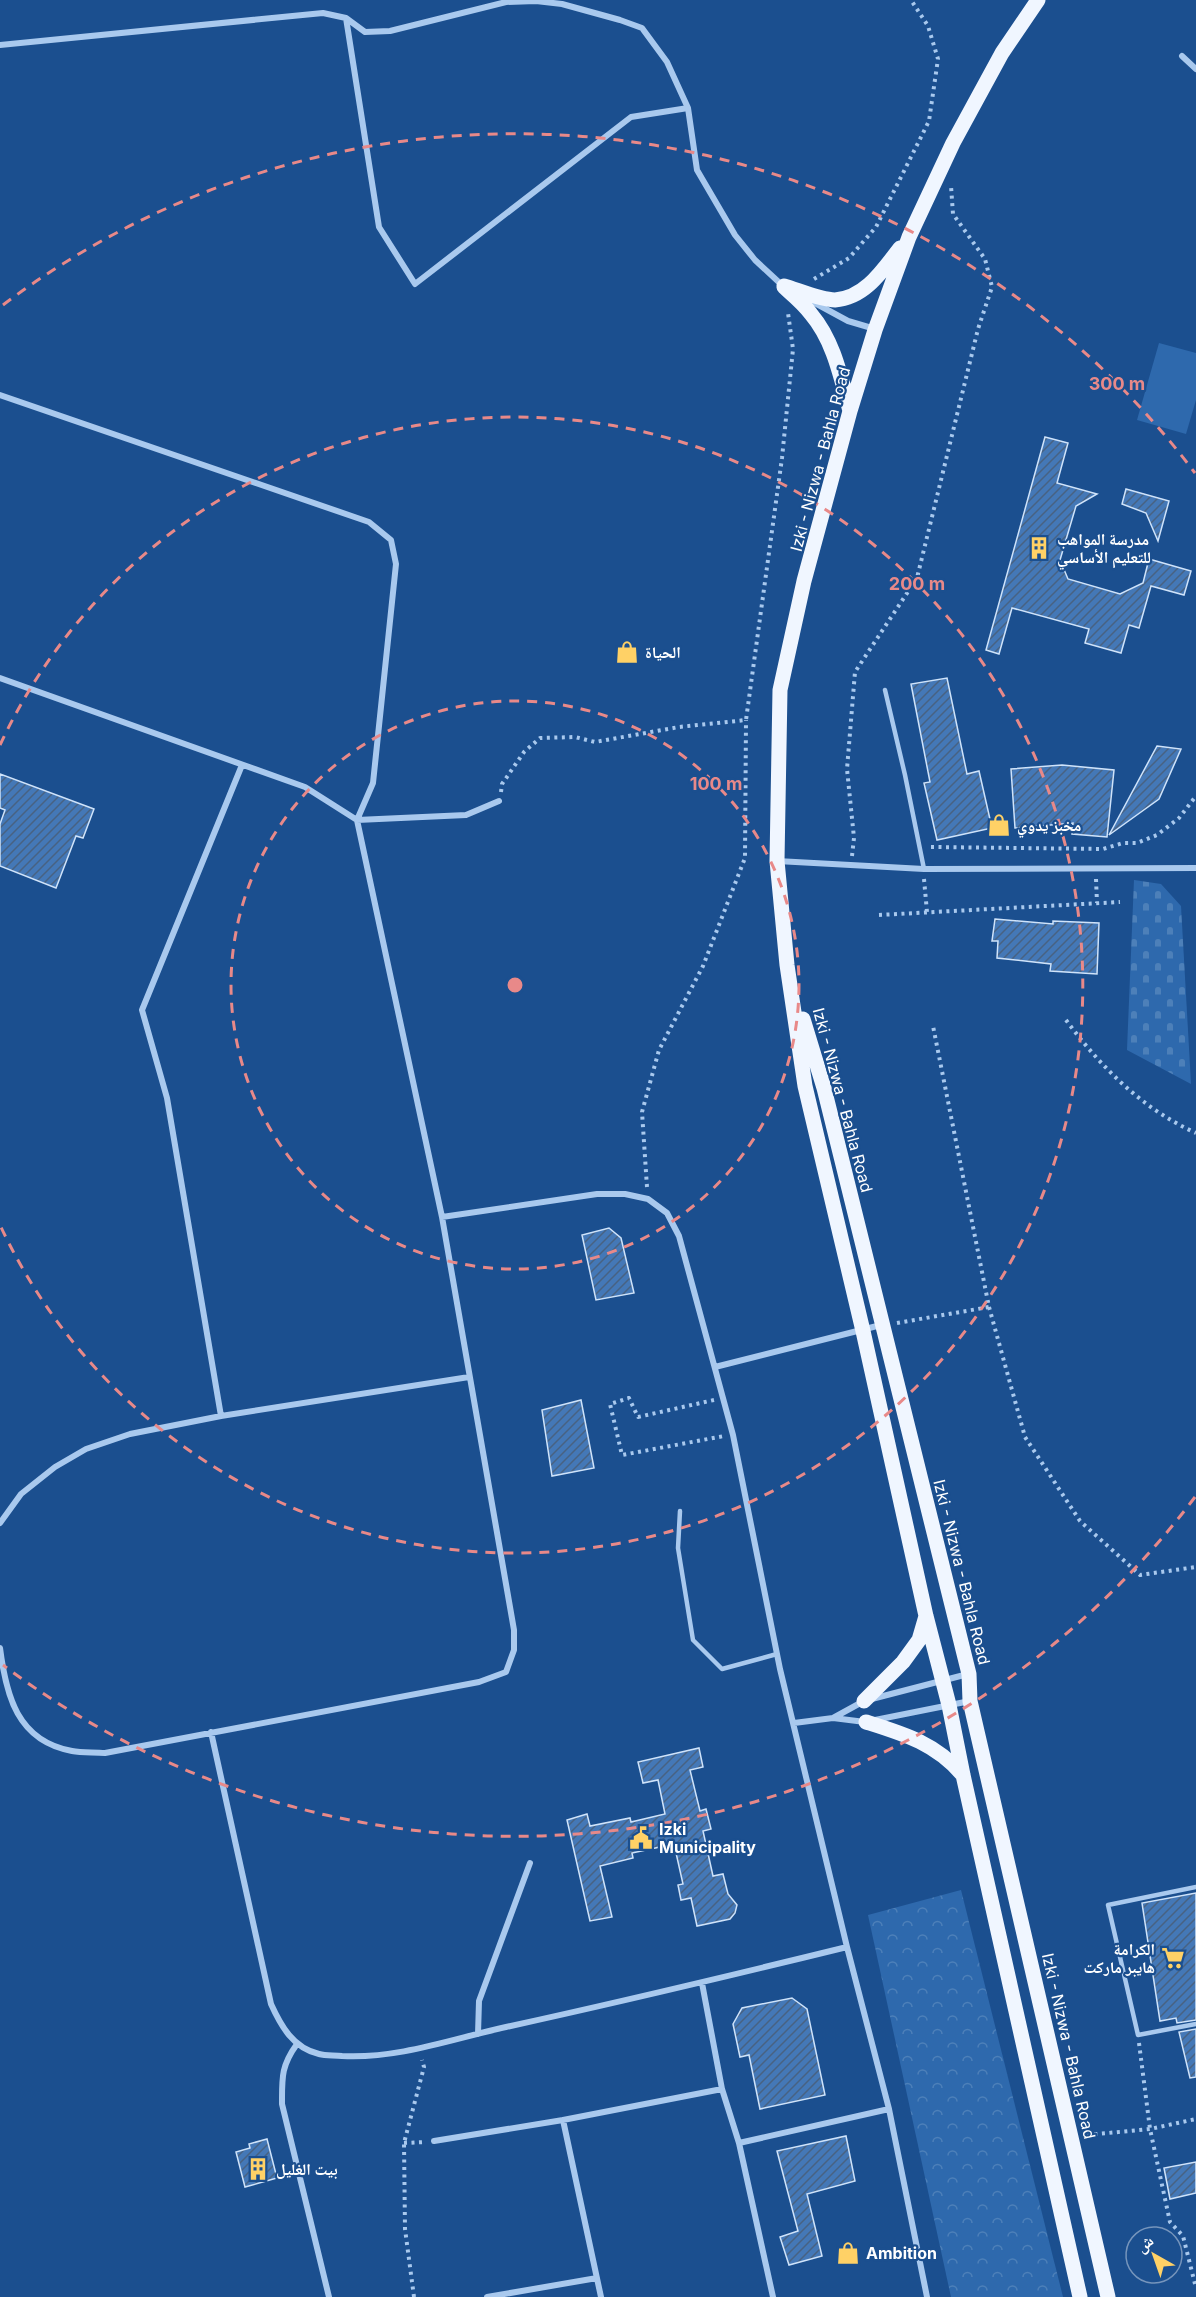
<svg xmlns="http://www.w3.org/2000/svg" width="1196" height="2297" font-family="Inter,'Noto Naskh Arabic',sans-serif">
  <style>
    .grass { fill: #2e69ad }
    .forest { fill: url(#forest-crowns) }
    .cemetery { fill: url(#cemetery-stones) }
    .building { fill: url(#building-hatch); stroke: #cfe3fa; stroke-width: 1.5 }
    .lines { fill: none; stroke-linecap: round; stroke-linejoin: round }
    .path { stroke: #a9c9ee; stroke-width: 4; stroke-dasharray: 3 4.5; stroke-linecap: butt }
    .service { stroke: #a9c9ee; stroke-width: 4.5 }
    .minor { stroke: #a9c9ee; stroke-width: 6 }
    .primary { stroke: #f0f6ff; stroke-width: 15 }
    .ring { fill: none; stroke: #e88989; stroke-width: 3; stroke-dasharray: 10 8 }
    .labels { text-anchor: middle; stroke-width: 4.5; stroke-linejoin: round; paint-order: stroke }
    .street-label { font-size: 16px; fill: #fff; stroke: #1b4f8f }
    .poi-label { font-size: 16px; font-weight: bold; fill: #fff; stroke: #1b4f8f; text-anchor: start }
    .centre { fill: #e88989; stroke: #1b4f8f; stroke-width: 3 }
    .ring-label { font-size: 18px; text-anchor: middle; font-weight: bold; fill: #e88989; stroke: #1b4f8f; stroke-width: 4.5; stroke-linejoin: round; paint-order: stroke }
  </style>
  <defs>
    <pattern id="forest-crowns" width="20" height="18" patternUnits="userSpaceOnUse" patternTransform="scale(1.5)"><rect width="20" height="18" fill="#2e69ad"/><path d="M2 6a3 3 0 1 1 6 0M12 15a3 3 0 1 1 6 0" fill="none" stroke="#4d80b9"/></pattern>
    <pattern id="cemetery-stones" width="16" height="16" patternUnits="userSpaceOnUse" patternTransform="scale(1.5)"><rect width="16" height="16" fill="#2e69ad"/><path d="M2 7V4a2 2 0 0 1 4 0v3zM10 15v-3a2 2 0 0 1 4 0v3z" fill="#4d80b9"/></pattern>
    <pattern id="building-hatch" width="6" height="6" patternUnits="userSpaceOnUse" patternTransform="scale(1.5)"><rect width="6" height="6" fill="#4478b7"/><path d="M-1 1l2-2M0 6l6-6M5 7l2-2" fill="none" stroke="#486282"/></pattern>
  </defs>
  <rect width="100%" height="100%" fill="#1b4f8f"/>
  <!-- grass -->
  <path class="grass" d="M1159 343 1196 353V400L1186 434 1137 420Z"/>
  <!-- forest -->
  <path class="forest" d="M961 1890 1063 2297H951L868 1915Z"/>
  <!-- cemetery -->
  <path class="cemetery" d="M1134 880 1161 884 1181 906 1191 1084 1127 1050Z"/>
  <!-- building -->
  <path class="building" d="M1045 437 1068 443 1057 483 1097 494 1076 506 1060 560 1068 579 1120 594 1143 583 1149 559 1191 571 1184 595 1151 586 1139 628 1129 625 1121 653 1085 643 1089 629 1012 608 999 654 986 650Z
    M1126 489 1169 501 1158 541 1146 513 1122 504Z
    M947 678 967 774 979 771 992 828 937 840 924 783 930 782 911 684Z
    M1157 746 1181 749 1159 799 1109 835Z
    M1062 765 1114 770 1107 837 1072 834 1073 823 1015 828 1011 769Z
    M0 774 94 809 83 838 76 836 56 888 0 866V824L5 810 0 808Z
    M995 919 1053 924V921L1099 923 1097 974 1050 971 1051 964 997 958 998 941H992Z
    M609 1228 621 1238 634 1293 596 1300 582 1235Z
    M581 1400 594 1468 552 1476 542 1410Z
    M699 1748 703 1767 690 1770 700 1811 706 1809 711 1829 703 1831 713 1876 723 1874 728 1894 737 1905 735 1913 730 1919 697 1926 691 1898 681 1900 678 1885 683 1884 674 1844 632 1853 633 1858 600 1866 612 1917 590 1921 567 1820 587 1814 590 1826 630 1818 631 1822 665 1814 658 1780 643 1783 638 1762Z
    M1196 1893V2020L1177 2023 1176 2018 1160 2021 1142 1903Z
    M792 1998 807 2009 825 2095 760 2109 749 2055 740 2057 733 2024 742 2008Z
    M1196 2029V2077L1190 2078 1179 2032Z
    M846 2136 855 2181 807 2194 822 2256 789 2265 780 2237 798 2231 777 2151Z
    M267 2139 277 2178 245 2187 236 2152 250 2148 249 2144Z
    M1196 2162V2193L1170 2199 1164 2168Z"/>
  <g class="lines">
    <!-- path -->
    <path class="path" d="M814 279 849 258 876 227 929 121 938 59 928 26 911 0
      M501 792 502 784 524 752 540 738 575 737 595 742 679 727 746 720 782 458 793 349 788 313
      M931 847 1103 849 1123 843H1137L1157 835 1179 818 1196 796
      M852 856 854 838 847 769 855 672 917 578 978 329 992 287 985 259 953 214 951 186
      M924 879 927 912
      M1096 879 1097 903
      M879 915 1120 902
      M1066 1020C1100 1066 1142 1109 1196 1133
      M647 1187 642 1112 659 1050 703 966 745 858 746 720
      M989 1307 1025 1437 1080 1521 1140 1575 1196 1567
      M897 1323 989 1307 933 1026
      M714 1400 638 1417 629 1398 610 1404 622 1455 724 1436
      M1139 2043 1150 2129 1170 2222 1183 2236 1196 2288
      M1087 2135 1150 2129 1196 2119
      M404 2143 425 2142
      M414 2297 405 2229 404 2143 424 2067 422 2060"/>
    <!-- service -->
    <path class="service" d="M885 690 905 775 924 869
      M680 1511 678 1548 693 1640 722 1669 777 1654
      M1196 1887 1108 1905 1138 2035 1196 2024"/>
    <!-- minor -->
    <path class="minor" d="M346 18 379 227 415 284 631 117 688 108
      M0 45 323 13 346 18 365 32 390 31 506 2 536 1 562 4 620 20 642 28 667 62 688 108 697 170 735 235 755 260 783 286
      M1182 56 1196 69
      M813 302 848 321 875 329
      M0 395 369 522 391 540 396 564 373 783 357 820 442 1217 514 1630V1650L506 1672 479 1682 105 1753C94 1752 82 1753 72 1751 17 1741 6 1695 0 1648
      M0 678 305 787 357 820 466 815 499 801
      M777 861 924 869 1196 868
      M442 1217 597 1194H625L648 1199 667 1213 679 1236 733 1435 780 1669 847 1947 889 2109 927 2297
      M715 1367 881 1325
      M221 1416 167 1098 142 1010 242 765
      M0 1523 21 1494 55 1467 86 1449 130 1434 221 1416 469 1377
      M833 1718 864 1701 968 1674
      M875 1720 970 1701
      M794 1723 833 1718 865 1722
      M211 1732 271 2004C281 2026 293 2048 319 2054 326 2056 334 2055 342 2056 398 2059 452 2039 506 2027 620 2002 733 1975 847 1947
      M702 1983 722 2089 739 2143 773 2297
      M478 2034 479 2001 530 1863
      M297 2044C281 2066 282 2078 282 2104L329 2297
      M563 2120 601 2297
      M434 2141 563 2120 722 2089
      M739 2143 889 2109
      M487 2297 597 2278"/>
    <!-- primary -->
    <path class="primary" d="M1038 0 1002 53 953 143 909 237 875 330 850 411 804 581 780 690 777 861 787 965 805 1086 863 1331 926 1616 949 1705 963 1775 1080 2297
      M784 286C798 290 821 300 835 300 865 298 883 270 900 248
      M784 287C793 295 804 304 811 314 834 341 841 378 850 411
      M803 1019 824 1088 969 1674 970 1701 1108 2297
      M864 1701 903 1662 919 1640 926 1616
      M866 1722C904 1734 935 1743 962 1774"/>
  </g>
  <!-- distance rings -->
  <g class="ring">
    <circle cx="515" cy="985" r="284"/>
    <path d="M0 745A568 568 0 1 1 0 1225"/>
    <path d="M1195 1497A851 851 0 0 1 3 1665M3 305A851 851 0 0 1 1195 473"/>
  </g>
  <!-- icons -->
  <defs>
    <g id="building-bare" transform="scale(1.8)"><path d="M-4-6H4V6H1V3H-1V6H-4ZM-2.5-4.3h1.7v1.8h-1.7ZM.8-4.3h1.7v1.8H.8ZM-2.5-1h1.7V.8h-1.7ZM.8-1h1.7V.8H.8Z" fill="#ffd166" stroke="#1b4f8f" stroke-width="2.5" paint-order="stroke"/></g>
    <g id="shop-bare" transform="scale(1.8)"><path d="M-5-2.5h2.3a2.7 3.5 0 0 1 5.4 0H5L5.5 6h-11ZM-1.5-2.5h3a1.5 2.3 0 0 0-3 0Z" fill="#ffd166" stroke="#1b4f8f" stroke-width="2.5" paint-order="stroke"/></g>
    <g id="civic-bare" transform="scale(1.8)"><path d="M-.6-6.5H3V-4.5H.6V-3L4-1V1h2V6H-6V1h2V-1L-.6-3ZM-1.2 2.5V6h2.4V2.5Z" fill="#ffd166" stroke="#1b4f8f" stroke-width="2.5" paint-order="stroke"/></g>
    <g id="supermarket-bare" transform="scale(1.8)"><path d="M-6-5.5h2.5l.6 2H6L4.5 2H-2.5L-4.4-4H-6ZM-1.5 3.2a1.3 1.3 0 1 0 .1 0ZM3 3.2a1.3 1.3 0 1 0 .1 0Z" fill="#ffd166" stroke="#1b4f8f" stroke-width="2.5" paint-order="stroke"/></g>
  </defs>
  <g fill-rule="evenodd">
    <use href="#building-bare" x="1039" y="548"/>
    <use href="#shop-bare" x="627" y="652"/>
    <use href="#shop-bare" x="999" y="825"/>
    <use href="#civic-bare" x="641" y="1838"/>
    <use href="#supermarket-bare" x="1173" y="1958"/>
    <use href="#building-bare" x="258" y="2169"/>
    <use href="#shop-bare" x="848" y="2253"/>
  </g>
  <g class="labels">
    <!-- street labels -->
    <g class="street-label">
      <text transform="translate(820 459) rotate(-75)" y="6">Izki - Nizwa - Bahla Road</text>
      <text transform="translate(843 1100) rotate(75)" y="6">Izki - Nizwa - Bahla Road</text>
      <text transform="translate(962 1572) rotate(76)" y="6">Izki - Nizwa - Bahla Road</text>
      <text transform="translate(1069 2046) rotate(77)" y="6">Izki - Nizwa - Bahla Road</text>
    </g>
    <!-- poi labels -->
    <g class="poi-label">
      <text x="1057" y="545">مدرسة المواهب<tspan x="1057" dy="18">للتعليم الأساسي</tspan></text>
      <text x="645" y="658">الحياة</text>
      <text x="1017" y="831">مخبز يدوي</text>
      <text x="659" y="1835">Izki<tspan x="659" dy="18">Municipality</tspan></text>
      <text x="1155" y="1955" text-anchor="end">الكرامة<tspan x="1155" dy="18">هايبر ماركت</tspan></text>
      <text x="276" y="2175">بيت الغليل</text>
      <text x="866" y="2259">Ambition</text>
    </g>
  </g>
  <circle cx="515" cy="985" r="9" class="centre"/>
  <g class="ring-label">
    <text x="1117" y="390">300 m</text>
    <text x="917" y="590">200 m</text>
    <text x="716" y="790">100 m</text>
  </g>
  <!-- north arrow -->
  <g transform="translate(1154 2255) rotate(320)"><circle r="28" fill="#1b4f8f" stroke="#7695bc" stroke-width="1.5"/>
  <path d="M0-4.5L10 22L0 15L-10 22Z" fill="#ffd166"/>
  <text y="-9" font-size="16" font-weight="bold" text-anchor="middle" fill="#ffffff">ش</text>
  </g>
</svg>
